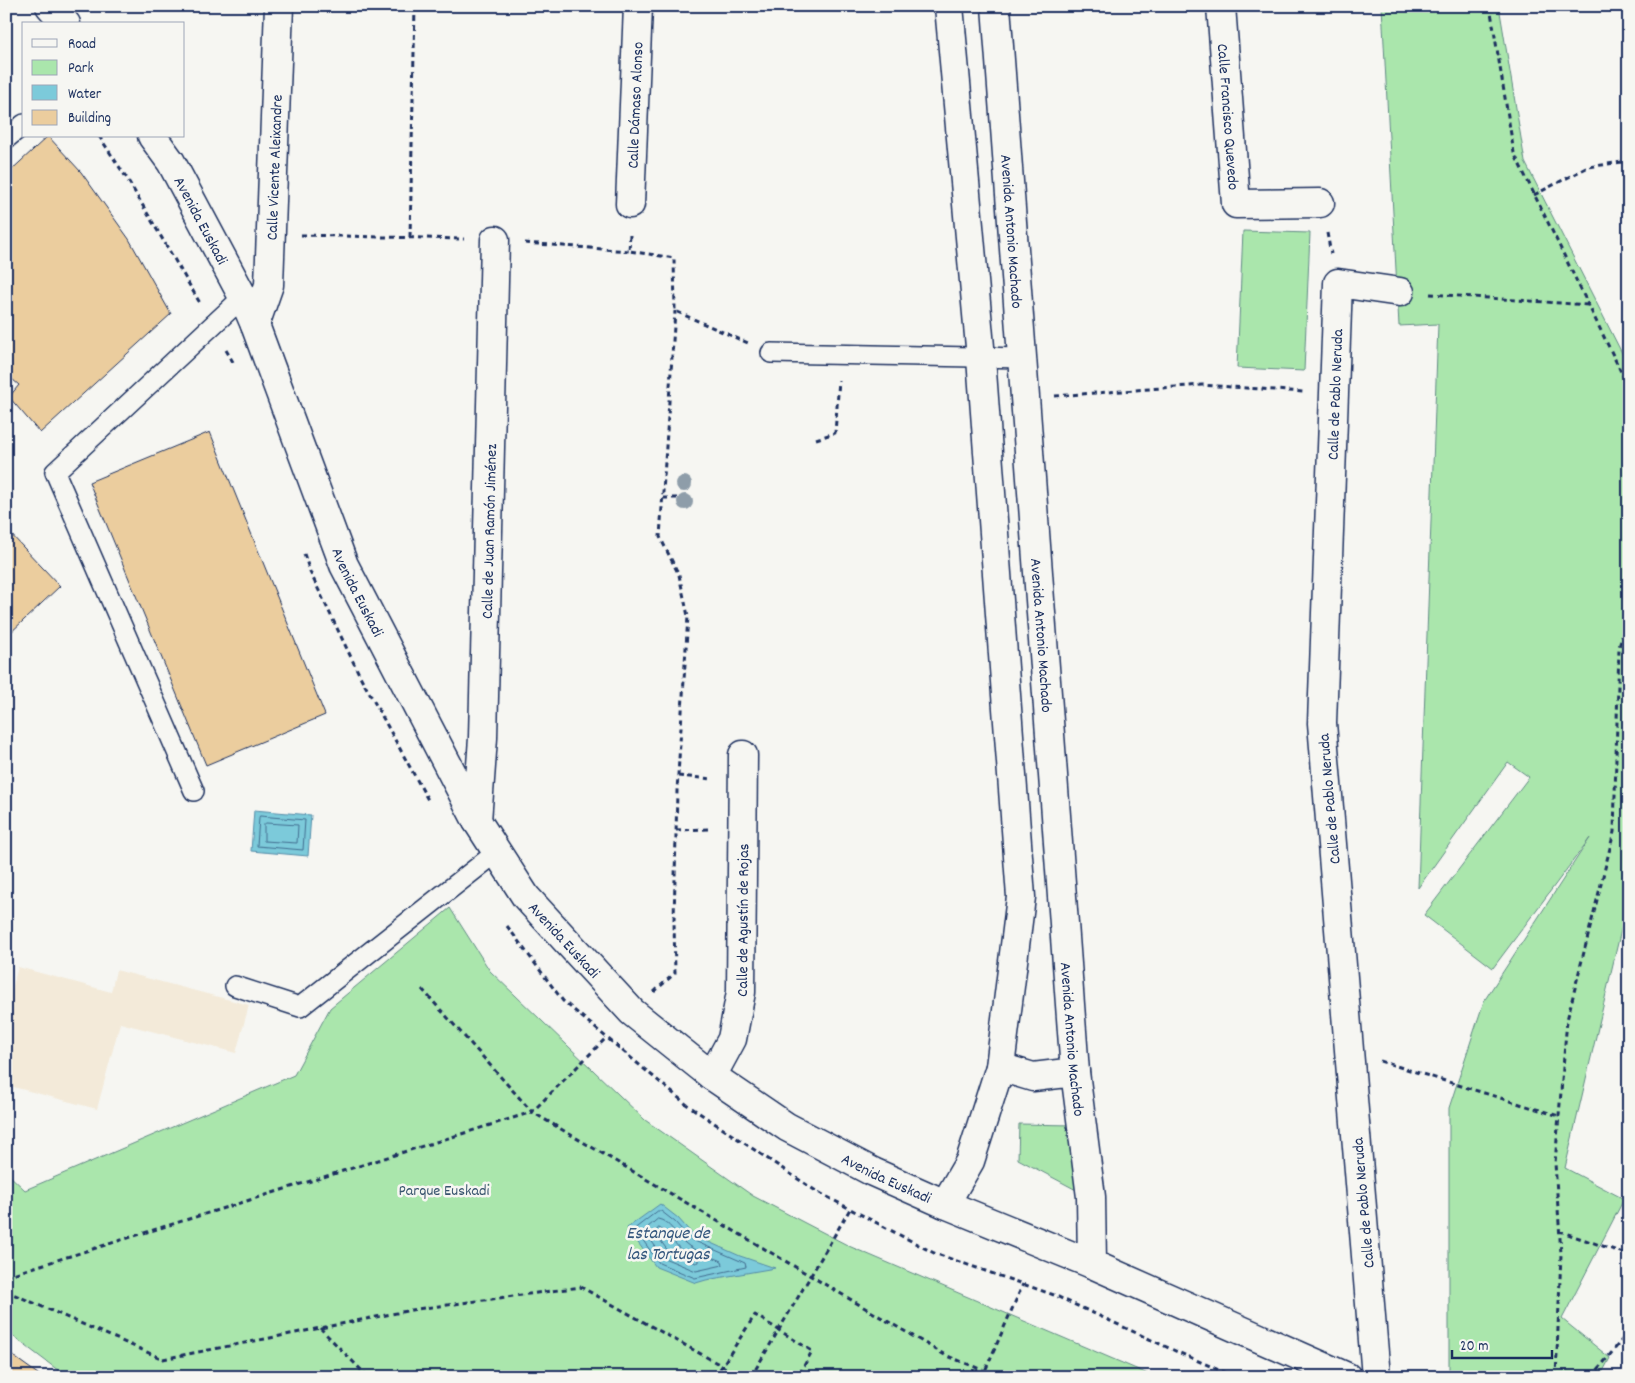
<svg xmlns="http://www.w3.org/2000/svg" width="1635" height="1383" font-family="Dekko,sans-serif">
  <style>
    .built { fill: #f3ead9 }
    .green { fill: #aae6ac; stroke: #628a85 }
    .water { fill: #7ccada; stroke: #558ca8 }
    .lines { fill: none; stroke-linecap: round; stroke-linejoin: round }
    .shore { stroke: #426d90; stroke-width: 1 }
    .building { fill: #ebcd9e; stroke: #1b2f5e }
    .service-casing { stroke: #1b2f5e; stroke-width: 22 }
    .minor-casing { stroke: #1b2f5e; stroke-width: 31 }
    .path { stroke: #1b2f5e; stroke-width: 3; stroke-dasharray: 5 4; stroke-linecap: butt }
    .service { stroke: #f6f6f2; stroke-width: 19 }
    .minor { stroke: #f6f6f2; stroke-width: 28 }
    .tree { fill: #8e9da9 }
    .labels { text-anchor: middle; stroke-width: 5; stroke-linejoin: round; paint-order: stroke }
    .street-label { font-size: 16px; fill: #1b2f5e; stroke: #f6f6f2 }
    .park-label { font-size: 16px; fill: #38546e; stroke: #f6f6f2 }
    .water-label { font-size: 18px; font-style: italic; fill: #33567d; stroke: #f6f6f2 }
  </style>
  <rect width="100%" height="100%" fill="#f6f6f2"/>
  <filter id="ink" filterUnits="userSpaceOnUse"><feTurbulence type="fractalNoise" baseFrequency=".02" numOctaves="2"/><feDisplacementMap in="SourceGraphic" scale="10" xChannelSelector="R" yChannelSelector="G"/><feConvolveMatrix kernelMatrix="1 2 1 2 8 2 1 2 1" color-interpolation-filters="sRGB"/></filter>
  <g filter="url(#ink)">
    <!-- built -->
    <path class="built" d="M18 967 111 992 116 970 249 1005 236 1053 120 1023 97 1109 6 1085V1011Z"/>
    <!-- green -->
    <path class="green" d="M1382 6H1499L1525 162 1629 367V896L1565 1168 1624 1199 1562 1319 1610 1358 1600 1377H1449V1108L1484 1001 1590 838 1493 968 1424 915 1529 777 1508 762 1418 888 1438 324 1399 326Z
      M1243 231 1310 233 1304 371 1237 368Z
      M450 908 490 971 645 1120 753 1196 851 1247 1155 1377H67L6 1331V1172L25 1190 294 1075 330 1008Z
      M1019 1124 1073 1125 1080 1192 1018 1159Z"/>
    <!-- water -->
    <path class="water" d="M254 810 311 815 308 856 251 851Z
      M660 1204 678 1218 693 1235 740 1256 775 1268 706 1280 696 1283 656 1267 627 1228Z"/>
    <g class="lines">
      <!-- shore -->
      <path class="shore" d="M260 816 305 820 303 850 257 846 259 818Z
        M266 823 298 825 297 843 264 841V825Z
        M658 1211H661L675 1222 690 1239 745 1263 746 1267 695 1278 659 1263 635 1229Z
        M658 1219C670 1221 676 1236 685 1243 695 1252 711 1256 722 1261L723 1265 696 1271 664 1258 644 1231Z
        M659 1228 665 1232 681 1250 699 1258V1262L696 1263 668 1251 655 1233Z"/>
    </g>
    <!-- building -->
    <path class="building" d="M48 136 81 172 129 239 171 314 40 433 9 397 19 385 6 374V175Z
      M210 432 325 715 206 765 89 482Z
      M6 529 60 586 6 637Z
      M6 1351 42 1377H6Z"/>
    <g class="lines">
      <!-- service casing -->
      <g class="service-casing">
        <path id="service" d="M6 139 24 124
          M771 353 1023 358
          M194 791 55 472 243 297
          M235 986 300 1007 497 852"/>
      </g>
      <!-- minor casing -->
      <g class="minor-casing">
        <g id="minor">
          <path d="M50 6 66 24"/>
          <path id="s1" d="M996 6 1075 1072 1091 1197 1092 1264"/>
          <path id="s2" d="M1221 6 1236 204 1320 203"/>
          <path id="s3" d="M152 136 171 162 243 297 255 325 344 565 477 821 526 897 632 1012 712 1076 787 1127 873 1172 945 1204 1092 1264 1347 1377"/>
          <path id="s4" d="M630 204 638 6"/>
          <path id="s5" d="M255 325 269 285 279 6"/>
          <path id="s6" d="M477 821 483 738 495 240"/>
          <path d="M1000 1067 1033 1077 1075 1072"/>
          <path id="s7" d="M712 1076 732 1039 741 992 743 755"/>
          <path d="M945 1204 970 1161 1000 1067 1021 897 981 358 949 6"/>
          <path id="s8" d="M1376 1377 1322 723 1338 283 1400 292"/>
        </g>
      </g>
      <!-- path -->
      <path class="path" d="M1490 6 1514 153 1629 388
        M99 136 126 177 200 303
        M1534 195 1588 167 1629 161
        M1327 233 1331 254
        M301 235 464 239
        M630 235 629 251 674 258 675 311 748 343
        M410 237 415 6
        M525 243 629 251
        M1430 294 1588 305
        M226 350 233 362
        M1055 396 1202 385 1304 392
        M816 439 835 433 839 380
        M663 498H678
        M304 554 310 572 360 676 428 800
        M678 776 713 779
        M676 830 712 829
        M507 926 563 1001 686 1104 816 1191 934 1253 1054 1295 1171 1349 1235 1377
        M422 989 532 1112 945 1355 1000 1377
        M654 992 675 973 674 921 677 791 688 616 679 575 660 537 675 311
        M1380 1061 1559 1116
        M1559 1231 1629 1255
        M6 1276 532 1112 606 1038
        M6 1291 163 1359 417 1309 581 1287 742 1377
        M320 1328 368 1377
        M715 1377 755 1315 812 1351 798 1377
        M751 1377 850 1209
        M981 1377 985 1371 1023 1284
        M1556 1377 1561 1254 1555 1163 1567 1020 1614 832 1619 647 1629 614
        M1592 1377 1629 1331"/>
      <!-- service -->
      <use href="#service" class="service"/>
      <!-- minor -->
      <use href="#minor" class="minor"/>
    </g>
    <!-- trees -->
    <g class="tree">
      <circle cx="684" cy="484" r="8"/>
      <circle cx="685" cy="502" r="8"/>
    </g>
  </g>
  <g class="labels">
    <!-- street labels -->
    <g class="street-label">
      <text dy="6" stroke="none"><textPath href="#s4" startOffset="99">Calle Dámaso Alonso</textPath></text>
      <text dy="6" stroke="none"><textPath href="#s2" startOffset="111">Calle Francisco Quevedo</textPath></text>
      <text dy="6" stroke="none"><textPath href="#s5" startOffset="160">Calle Vicente Aleixandre</textPath></text>
      <text dy="6" stroke="none"><textPath href="#s3" startOffset="98">Avenida Euskadi</textPath></text>
      <text dy="6" stroke="none"><textPath href="#s1" startOffset="226">Avenida Antonio Machado</textPath></text>
      <text dy="6" stroke="none"><textPath href="#s8" startOffset="985">Calle de Pablo Neruda</textPath></text>
      <text dy="6" stroke="none"><textPath href="#s6" startOffset="290">Calle de Juan Ramón Jiménez</textPath></text>
      <text dy="6" stroke="none"><textPath href="#s3" startOffset="502">Avenida Euskadi</textPath></text>
      <text dy="6" stroke="none"><textPath href="#s1" startOffset="631">Avenida Antonio Machado</textPath></text>
      <text transform="translate(1328 799) rotate(-95)" y="6">Calle de Pablo Neruda</text>
      <text dy="6" stroke="none"><textPath href="#s7" startOffset="162">Calle de Agustín de Rojas</textPath></text>
      <text dy="6" stroke="none"><textPath href="#s3" startOffset="908">Avenida Euskadi</textPath></text>
      <text dy="6" stroke="none"><textPath href="#s1" startOffset="1036">Avenida Antonio Machado</textPath></text>
      <text dy="6" stroke="none"><textPath href="#s3" startOffset="1312">Avenida Euskadi</textPath></text>
      <text transform="translate(1362 1203) rotate(-95)" y="6">Calle de Pablo Neruda</text>
    </g>
    <!-- park labels -->
    <g class="park-label">
      <text x="444" y="1195">Parque Euskadi</text>
    </g>
    <!-- water labels -->
    <g class="water-label">
      <text x="668" y="1238">Estanque de<tspan x="668" dy="21">las Tortugas</tspan></text>
    </g>
  </g>
  <!-- margin -->
  <rect width="1635" height="1383" fill="none" stroke="#f6f6f2" stroke-width="25"/>
  <rect x="12" y="12" width="1610" height="1358" fill="none" stroke="#1b2f5e" stroke-width="2" filter="url(#ink)"/>
  <!-- legend -->
  <rect x="22" y="22" width="162" height="115" fill="#f6f6f2" stroke="#9ea6b7"/>
  <rect x="32" y="39" width="25" height="8" fill="#f6f6f2" stroke="#9ea6b7"/>
  <text x="68" y="48" font-size="15" fill="#1b2f5e">Road</text>
  <rect x="32" y="60" width="25" height="15" fill="#aae6ac" stroke="#9ea6b7"/>
  <text x="68" y="72" font-size="15" fill="#1b2f5e">Park</text>
  <rect x="32" y="85" width="25" height="15" fill="#7ccada" stroke="#9ea6b7"/>
  <text x="68" y="98" font-size="15" fill="#1b2f5e">Water</text>
  <rect x="32" y="110" width="25" height="15" fill="#ebcd9e" stroke="#9ea6b7"/>
  <text x="68" y="122" font-size="15" fill="#1b2f5e">Building</text>
  <!-- scale -->
  <path d="M1452 1350v8h100v-8" fill="none" stroke="#1b2f5e" stroke-width="2.5"/>
  <text x="1460" y="1350" font-size="15" fill="#1b2f5e" stroke="#f6f6f2" stroke-width="4" paint-order="stroke">20 m</text>
</svg>
